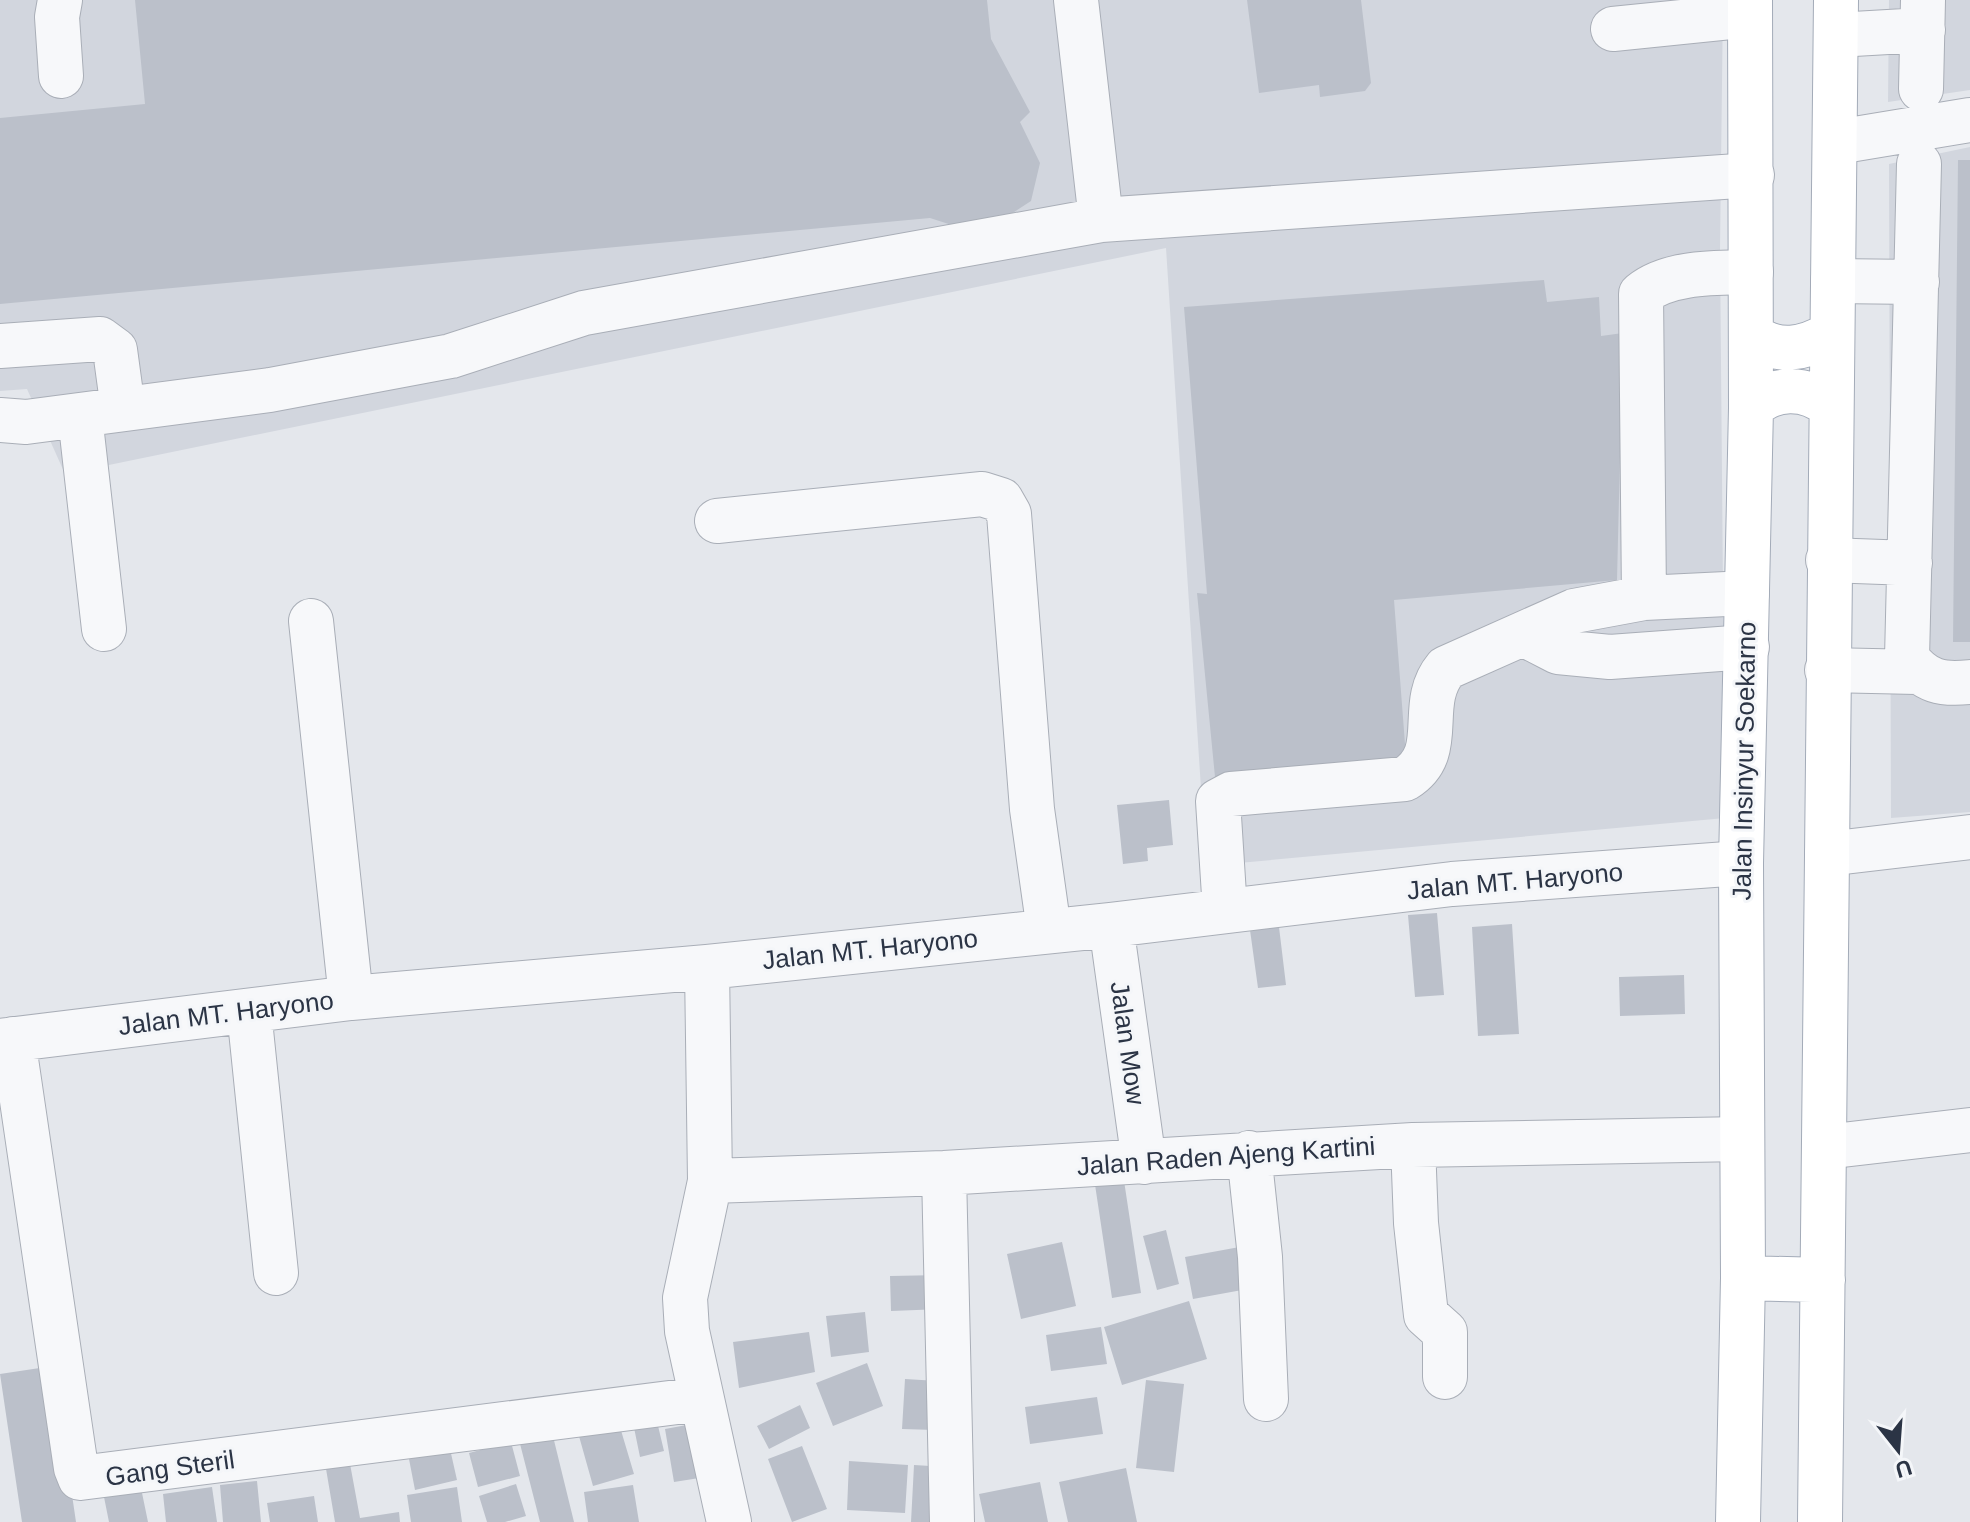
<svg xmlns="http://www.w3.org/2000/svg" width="1970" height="1522" font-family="Helvetica,sans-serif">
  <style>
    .built { fill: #d2d6de }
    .building { fill: #bbc0ca }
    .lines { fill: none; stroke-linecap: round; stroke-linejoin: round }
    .minor-casing { stroke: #a9aeb7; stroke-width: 46 }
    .major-casing { stroke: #a3abb8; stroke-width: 46 }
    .minor { stroke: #f7f8fa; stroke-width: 44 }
    .major { stroke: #fff; stroke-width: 44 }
    .labels { text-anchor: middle; stroke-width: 6; stroke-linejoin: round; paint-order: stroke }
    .street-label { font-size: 26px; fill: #2b3445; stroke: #f4f6f9 }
  </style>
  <rect width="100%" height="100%" fill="#e4e7ec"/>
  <!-- built -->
  <path class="built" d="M0 0H1723L1720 249 1725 818 1206 866 1166 248 65 474 27 389 0 391Z
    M1889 0H1970V90L1888 102Z
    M1970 147V812L1891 818 1889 164Z"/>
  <!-- building -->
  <path class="building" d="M135 0H987L991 39 1030 112 1020 122 1040 163 1031 201 997 223 958 227 930 218 0 304V118L145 104Z
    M1247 0H1361L1371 83 1365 91 1320 97 1319 85 1259 93Z
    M1958 160H1970V642H1953Z
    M1544 280 1547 302 1599 297 1601 336 1623 333 1617 580 1394 600 1407 770 1216 787 1197 593 1207 594 1184 307Z
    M1169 800 1173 845 1147 848 1148 861 1123 864 1117 805Z
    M1437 913 1444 995 1415 997 1408 915Z
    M1512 924 1519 1034 1478 1036 1472 927Z
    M1279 927 1286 985 1258 988 1250 930Z
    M1684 975 1685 1014 1620 1016 1619 977Z
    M1123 1174 1141 1293 1112 1298 1094 1178Z
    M1166 1230 1179 1284 1157 1290 1143 1236Z
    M1062 1242 1076 1306 1021 1319 1007 1254Z
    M1245 1246 1253 1288 1193 1299 1185 1257Z
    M942 1275V1309L891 1311 890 1276Z
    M1189 1301 1207 1359 1122 1385 1104 1327Z
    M865 1312 869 1352 831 1357 826 1316Z
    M1101 1327 1107 1364 1051 1371 1046 1335Z
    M809 1332 815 1372 739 1388 733 1342Z
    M867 1363 883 1406 833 1426 816 1383Z
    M53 1366 76 1522H22L0 1374Z
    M905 1379 938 1381 935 1430 902 1429Z
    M1146 1380 1184 1384 1174 1472 1136 1468Z
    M1097 1397 1103 1434 1030 1444 1025 1407Z
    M800 1405 810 1428 769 1449 757 1426Z
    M654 1409 664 1451 640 1457 631 1413Z
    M617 1417 634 1474 593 1486 577 1429Z
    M703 1422 712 1476 674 1482 665 1429Z
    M550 1424 574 1522H540L517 1432Z
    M511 1442 520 1476 478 1487 469 1453Z
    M802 1446 827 1509 792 1522 768 1459Z
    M450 1449 457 1480 415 1490 409 1459Z
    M348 1453 360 1518 399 1512 400 1522H335L324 1457Z
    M849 1461 908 1465 905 1513 847 1510Z
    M914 1465 947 1467 944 1522H911Z
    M1126 1468 1137 1522H1068L1059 1482Z
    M257 1481 261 1522H223L220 1485Z
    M1040 1482 1048 1522H985L979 1494Z
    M516 1484 526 1516 505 1522H487L479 1496Z
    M633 1485 639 1522H588L584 1492Z
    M212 1487 217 1522H166L163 1494Z
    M457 1487 462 1522H411L407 1495Z
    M141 1488 148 1522H109L104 1497Z
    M314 1496 318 1522H270L267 1503Z"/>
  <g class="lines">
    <!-- minor casing -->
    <g class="minor-casing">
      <path id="minor" d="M60 0 57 17 61 76
        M1076 0 1101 220
        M1613 29 1750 15
        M1836 35 1923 30
        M1921 89 1923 0
        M1837 142 1970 120
        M1919 164 1907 658C1925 682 1942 685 1970 682
        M1833 281 1917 282
        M0 346 100 339 115 350 123 409
        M80 416 104 629
        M0 420 26 422 270 390 451 356 584 313 1101 220 1752 175
        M717 521 982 494 1001 500 1009 514 1032 809 1049 930
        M1828 560 1910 563
        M1644 598 1641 294C1669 271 1717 273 1751 272
        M311 621 351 998
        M1525 635 1558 652 1610 657 1747 647
        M1827 670 1917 672
        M1827 854 1970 837
        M1225 911 1218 801 1231 794 1405 779C1449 752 1415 705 1446 668L1574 611 1644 598 1747 593
        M1111 925 1144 1162
        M707 967 710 1181 685 1298 687 1331 729 1522
        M249 1011 276 1273
        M13 1039 76 1468 80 1478 701 1399
        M0 1041 351 998 707 967 1111 925 1452 884 1741 863
        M1413 1145 1416 1223 1426 1315 1445 1332V1377
        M1825 1147 1970 1130
        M1249 1153 1260 1257 1266 1399
        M944 1173 952 1522
        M710 1181 944 1173 1413 1145 1742 1139"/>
    </g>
    <!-- major casing -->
    <g class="major-casing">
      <path id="major" d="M1751 335C1778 355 1804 349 1831 334
        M1751 408C1773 386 1806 386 1830 406
        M1743 1278 1823 1280
        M1738 1522 1743 1278 1741 863 1751 408 1750 0
        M1820 1522 1836 0"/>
    </g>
    <!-- minor -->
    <use href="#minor" class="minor"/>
    <!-- major -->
    <use href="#major" class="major"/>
  </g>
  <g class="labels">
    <!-- street labels -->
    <g class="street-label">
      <text transform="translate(1744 761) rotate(-89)" y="9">Jalan Insinyur Soekarno</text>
      <text transform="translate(1515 881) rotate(-5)" y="9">Jalan MT. Haryono</text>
      <text transform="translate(870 949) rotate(-6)" y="9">Jalan MT. Haryono</text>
      <text transform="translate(226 1013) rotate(-7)" y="9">Jalan MT. Haryono</text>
      <text transform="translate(1128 1043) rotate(82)" y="9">Jalan Mow</text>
      <text transform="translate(1226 1156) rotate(-4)" y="9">Jalan Raden Ajeng Kartini</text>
      <text transform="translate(170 1468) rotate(-8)" y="9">Gang Steril</text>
    </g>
  </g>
  <!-- north arrow -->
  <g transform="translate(1898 1450) rotate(163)" stroke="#f4f6f9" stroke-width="6" paint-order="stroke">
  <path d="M0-6L14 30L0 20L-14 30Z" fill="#2b3445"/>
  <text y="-12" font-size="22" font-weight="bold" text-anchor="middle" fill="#2b3445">U</text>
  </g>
</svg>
